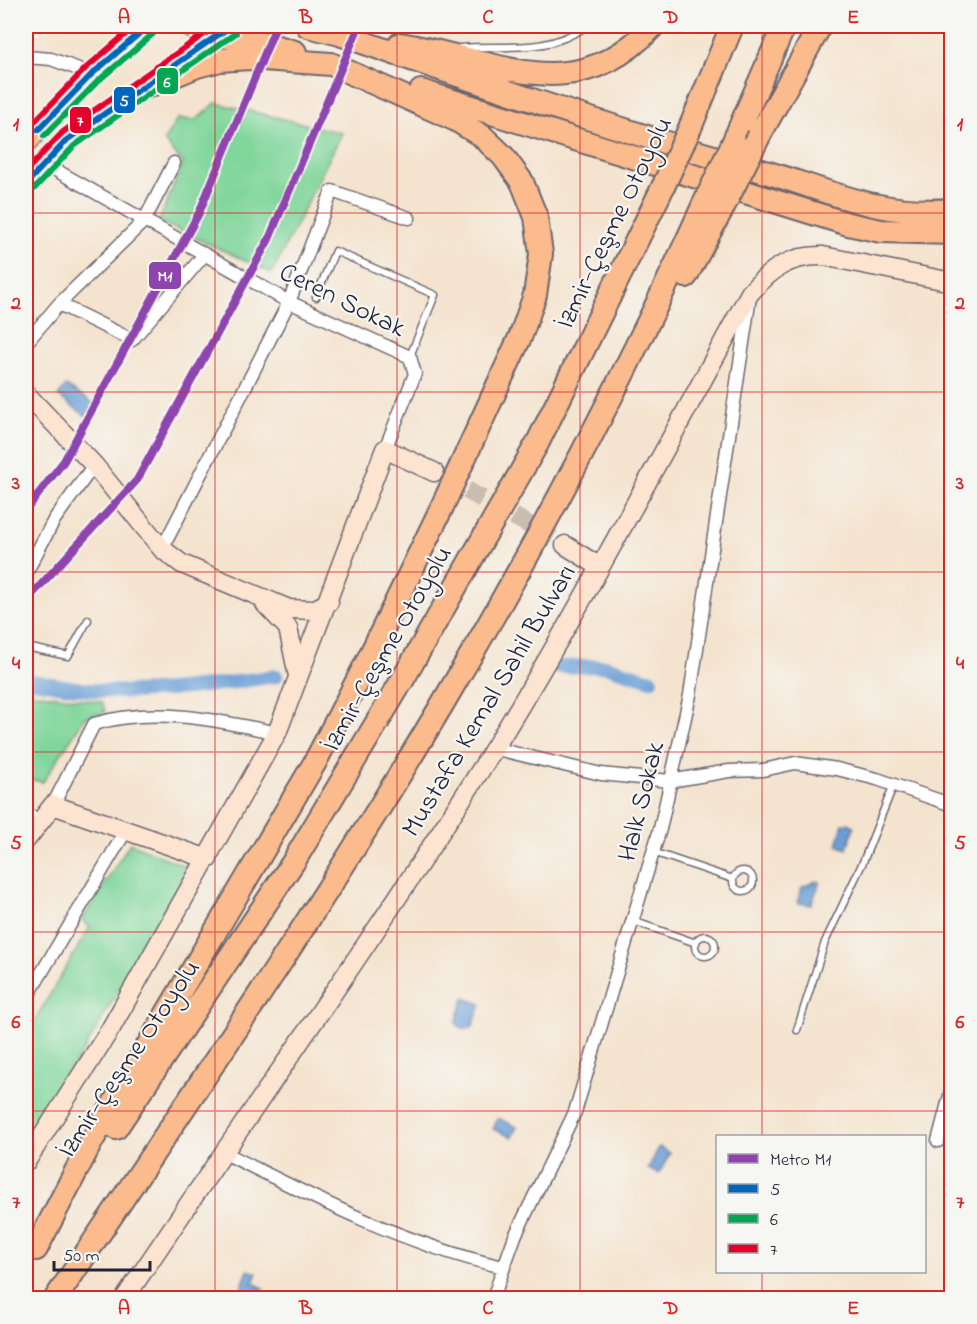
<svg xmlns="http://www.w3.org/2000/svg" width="977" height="1324" font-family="'Indie Flower',sans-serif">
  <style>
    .green { fill: #80d69b; stroke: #517c6b; stroke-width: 1.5 }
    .water { fill: #6b9ed6; stroke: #466088; stroke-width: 1.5 }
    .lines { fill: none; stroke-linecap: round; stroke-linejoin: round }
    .canal { stroke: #6b9ed6; stroke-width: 14 }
    .secondary-tunnel { stroke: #cabcb1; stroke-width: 18; stroke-dasharray: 18 9; stroke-linecap: butt }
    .lane-casing { stroke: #6c666e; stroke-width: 9 }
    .street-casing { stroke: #6c666e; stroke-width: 15 }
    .secondary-casing { stroke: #6c666e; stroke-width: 21 }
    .primary-casing { stroke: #6c666e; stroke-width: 22 }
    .highway-casing { stroke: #6c666e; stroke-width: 26 }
    .lane { stroke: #fff; stroke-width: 6 }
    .street { stroke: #fff; stroke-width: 12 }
    .secondary { stroke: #fde4d1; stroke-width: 18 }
    .primary { stroke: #fbbb8d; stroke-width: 20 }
    .highway { stroke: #fbbb8d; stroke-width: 22 }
    .highway-bridge-casing { stroke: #6c666e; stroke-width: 26; stroke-linecap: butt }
    .highway-bridge { stroke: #fbbb8d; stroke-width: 22 }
    .bus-1-casing { stroke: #f6f6f2; stroke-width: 10 }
    .bus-2-casing { stroke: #f6f6f2; stroke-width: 10 }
    .bus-3-casing { stroke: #f6f6f2; stroke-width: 10 }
    .bus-1 { stroke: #0065bd; stroke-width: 6 }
    .bus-2 { stroke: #00a651; stroke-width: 6 }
    .bus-3 { stroke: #e4002b; stroke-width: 6 }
    .metro-1-casing { stroke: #f6f6f2; stroke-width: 12 }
    .metro-1 { stroke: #8e44ad; stroke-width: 8 }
    .grid { fill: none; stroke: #d62828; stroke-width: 1.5; stroke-opacity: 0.55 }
    .labels { text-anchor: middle; stroke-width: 4.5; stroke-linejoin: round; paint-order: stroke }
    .street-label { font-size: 27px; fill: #22223b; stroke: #f6f6f2 }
    .line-badge { stroke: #f6f6f2; stroke-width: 2 }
    .badge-label { font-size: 16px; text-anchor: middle; font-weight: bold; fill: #fff }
    .neatline { fill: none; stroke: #d62828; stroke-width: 2 }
    .grid-label { font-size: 20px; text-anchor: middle; font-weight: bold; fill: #d62828 }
  </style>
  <rect width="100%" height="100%" fill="#f6f6f2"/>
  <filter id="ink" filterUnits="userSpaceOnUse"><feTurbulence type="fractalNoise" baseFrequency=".0167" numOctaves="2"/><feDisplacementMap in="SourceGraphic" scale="12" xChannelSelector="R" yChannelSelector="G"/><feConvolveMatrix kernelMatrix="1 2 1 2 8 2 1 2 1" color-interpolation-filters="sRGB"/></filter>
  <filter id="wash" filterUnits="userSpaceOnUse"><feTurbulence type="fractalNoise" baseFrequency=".008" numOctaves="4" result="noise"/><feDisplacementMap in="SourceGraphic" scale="24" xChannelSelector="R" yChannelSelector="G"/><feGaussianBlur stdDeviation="1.35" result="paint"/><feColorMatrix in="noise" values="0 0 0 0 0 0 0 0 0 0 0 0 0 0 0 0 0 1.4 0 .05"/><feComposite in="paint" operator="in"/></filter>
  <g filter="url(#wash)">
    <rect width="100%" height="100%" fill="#f4e3ce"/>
    <!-- green -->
    <path class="green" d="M216 103 342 133 272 273 159 221 183 163 164 141 177 119 196 120Z
      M26 692 102 702 105 712 85 717 43 782 26 779Z
      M130 843 189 868 91 1038 26 1144V1035L90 927 82 920Z"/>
    <!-- water -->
    <path class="water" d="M66 386 95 404 86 416 58 396Z
      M843 824 849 823 854 827 847 849 837 845Z
      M816 881 820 882 811 905 797 903 802 887Z
      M464 998 481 1004 472 1028 463 1029 456 1023Z
      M498 1118 517 1127 512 1137 493 1129Z
      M659 1147 670 1153 659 1174 648 1169Z
      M248 1270 257 1273 253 1283 264 1288 259 1298 240 1291Z"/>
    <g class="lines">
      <!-- canal -->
      <path class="canal" d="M553 667 605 666 651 680
        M26 680C47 683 68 687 90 690 151 696 215 685 276 676"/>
    </g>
  </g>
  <g filter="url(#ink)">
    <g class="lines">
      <!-- secondary-tunnel -->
      <path class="secondary-tunnel" d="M443 477 565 545"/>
      <!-- lane casing -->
      <g class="lane-casing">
        <path id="lane" d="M460 48C510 44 543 55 587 26
          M316 297 335 251 435 295 410 356
          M26 647 68 656 88 620
          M26 811 40 817
          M653 852 733 879
          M733 881a10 10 0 1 1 20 0a10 10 0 1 1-20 0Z
          M633 921 696 943
          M695 946a10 10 0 1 1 20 0a10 10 0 1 1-20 0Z
          M797 1030 825 942 863 862 894 784"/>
      </g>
      <!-- street casing -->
      <g class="street-casing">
        <path id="street" d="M26 57 51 59 92 74
          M45 164 289 302 410 357 415 374 385 449
          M59 304 132 340 204 255
          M26 343 59 304 144 221 174 163
          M162 549 289 302 332 191 409 218
          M26 573 54 520 94 465
          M493 748 601 774 670 781 729 771 763 770 795 763 837 769 877 779 952 805
          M53 805 94 724C153 706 218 720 277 733
          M26 999 125 832
          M938 1141 952 1088
          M223 1152C314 1198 403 1244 503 1267
          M493 1298 515 1236 575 1112 660 829 690 695 749 303"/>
      </g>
      <!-- secondary casing -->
      <g class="secondary-casing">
        <path id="secondary" d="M26 394 94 465 162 549 182 564 289 609 313 610 329 602
          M565 545 600 567
          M265 604 288 628 298 676
          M26 840 53 805 208 859
          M26 1162 111 1028 277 733 385 449 434 472
          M125 1298C245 1119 371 943 487 760 581 609 664 450 750 293 771 269 790 255 823 256L952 282"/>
      </g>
      <!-- primary casing -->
      <g class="primary-casing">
        <path id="primary" d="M189 26C202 38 218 39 231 26
          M26 143 92 74 148 26
          M26 184 68 139 214 35"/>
      </g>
      <!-- highway casing -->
      <g class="highway-casing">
        <path id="highway" d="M308 26 356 38
          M214 35 260 42 295 52
          M342 35C481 84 620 131 762 171 831 191 876 216 952 210
          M400 44C497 59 572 112 653 26
          M421 91 848 224 881 231 952 233
          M690 128 732 26
          M759 136 820 26
          M734 141 784 26
          M686 276 722 209
          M116 1128 294 861 403 679 538 442 663 187
          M36 1249 90 1144 314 764 367 662 442 507 521 335 535 295 541 254 536 217 522 182 503 156 482 136 456 120 331 64 249 58 220 60 197 66 146 87
          M56 1298C186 1104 320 910 440 708 537 545 625 377 704 204"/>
      </g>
      <!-- lane -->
      <use href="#lane" class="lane"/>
      <!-- street -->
      <use href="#street" class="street"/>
      <!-- secondary -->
      <use href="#secondary" class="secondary"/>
      <!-- primary -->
      <use href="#primary" class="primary"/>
      <!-- highway -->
      <use href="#highway" class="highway"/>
      <!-- highway-bridge casing -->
      <g class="highway-bridge-casing">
        <path id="highway-bridge" d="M663 187 690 128
          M704 204 734 141
          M722 209 759 136"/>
      </g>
      <!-- highway-bridge -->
      <use href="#highway-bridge" class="highway-bridge"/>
      <!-- bus-1 casing -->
      <g class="bus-1-casing">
        <path id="bus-1" d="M38 130 92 74 148 26
          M26 184 68 139 231 26"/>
      </g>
      <!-- bus-2 casing -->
      <g class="bus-2-casing">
        <path id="bus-2" d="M44 136 98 81 154 33
          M33 190 74 146 236 33"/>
      </g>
      <!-- bus-3 casing -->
      <g class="bus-3-casing">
        <path id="bus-3" d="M32 124 86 68 135 26
          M26 171 63 132 216 26"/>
      </g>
      <!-- bus-1 -->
      <use href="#bus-1" class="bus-1"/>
      <!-- bus-2 -->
      <use href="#bus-2" class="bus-2"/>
      <!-- bus-3 -->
      <use href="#bus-3" class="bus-3"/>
      <!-- metro-1 casing -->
      <g class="metro-1-casing">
        <path id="metro-1" d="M26 510 64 461 199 213 276 26
          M26 601 137 480 269 239 359 26"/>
      </g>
      <!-- metro-1 -->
      <use href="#metro-1" class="metro-1"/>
    </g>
  </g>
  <!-- grid -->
  <path class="grid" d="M215 26V1298M397 26V1298M580 26V1298M762 26V1136M26 213H952M26 392H952M26 572H952M26 752H952M26 932H952M26 1111H952M762 1272V1298"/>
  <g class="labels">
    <!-- street labels -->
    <g class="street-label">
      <text transform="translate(613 222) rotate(-64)" y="9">İzmir-Çeşme Otoyolu</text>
      <text transform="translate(343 299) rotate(26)" y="9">Ceren Sokak</text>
      <text transform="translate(386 648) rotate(-60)" y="9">İzmir-Çeşme Otoyolu</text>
      <text transform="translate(488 700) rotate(-59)" y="9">Mustafa Kemal Sahil Bulvarı</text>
      <text transform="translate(640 801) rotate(-76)" y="9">Halk Sokak</text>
      <text transform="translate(128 1058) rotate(-56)" y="9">İzmir-Çeşme Otoyolu</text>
    </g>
  </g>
  <g class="line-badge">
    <rect x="156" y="67" width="23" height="28" rx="6" fill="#00a651"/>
    <rect x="113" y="86" width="23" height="28" rx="6" fill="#0065bd"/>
    <rect x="69" y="106" width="23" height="28" rx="6" fill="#e4002b"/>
    <rect x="148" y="261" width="34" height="29" rx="6" fill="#8e44ad"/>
  </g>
  <g class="badge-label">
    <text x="167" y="87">6</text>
    <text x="124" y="106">5</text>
    <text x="80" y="126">7</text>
    <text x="165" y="281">M1</text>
  </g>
  <!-- margin -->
  <rect width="977" height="1324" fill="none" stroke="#f6f6f2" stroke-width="66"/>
  <!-- legend -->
  <rect x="716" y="1135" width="210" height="138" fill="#f6f6f2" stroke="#a1a1a9" stroke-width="1.5"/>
  <rect x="728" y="1154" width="30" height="9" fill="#8e44ad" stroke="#a1a1a9" stroke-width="1.5"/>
  <text x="770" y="1165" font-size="18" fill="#22223b">Metro M1</text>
  <rect x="728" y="1184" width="30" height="9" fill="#0065bd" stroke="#a1a1a9" stroke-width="1.5"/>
  <text x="770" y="1195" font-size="18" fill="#22223b">5</text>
  <rect x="728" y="1214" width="30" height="9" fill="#00a651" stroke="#a1a1a9" stroke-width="1.5"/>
  <text x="770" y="1225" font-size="18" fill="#22223b">6</text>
  <rect x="728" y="1244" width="30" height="9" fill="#e4002b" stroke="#a1a1a9" stroke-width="1.5"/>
  <text x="770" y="1255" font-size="18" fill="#22223b">7</text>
  <!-- scale -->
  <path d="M54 1261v9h96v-9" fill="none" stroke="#22223b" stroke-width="3"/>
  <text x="63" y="1261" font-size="18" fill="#22223b" stroke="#f6f6f2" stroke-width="4.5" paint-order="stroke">50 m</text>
  <rect x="33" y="33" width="911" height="1258" class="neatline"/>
  <g class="grid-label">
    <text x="124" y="23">A</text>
    <text x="306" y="23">B</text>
    <text x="488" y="23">C</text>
    <text x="671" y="23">D</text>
    <text x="853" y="23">E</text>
    <text x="16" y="130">1</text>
    <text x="960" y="130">1</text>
    <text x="16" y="309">2</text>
    <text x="960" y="309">2</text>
    <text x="16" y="489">3</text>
    <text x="960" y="489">3</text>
    <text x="16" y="669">4</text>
    <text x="960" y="669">4</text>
    <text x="16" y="849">5</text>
    <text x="960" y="849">5</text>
    <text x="16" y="1028">6</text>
    <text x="960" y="1028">6</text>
    <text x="16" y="1208">7</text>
    <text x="960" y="1208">7</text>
    <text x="124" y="1314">A</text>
    <text x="306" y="1314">B</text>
    <text x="488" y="1314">C</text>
    <text x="671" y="1314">D</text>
    <text x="853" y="1314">E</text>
  </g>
</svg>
